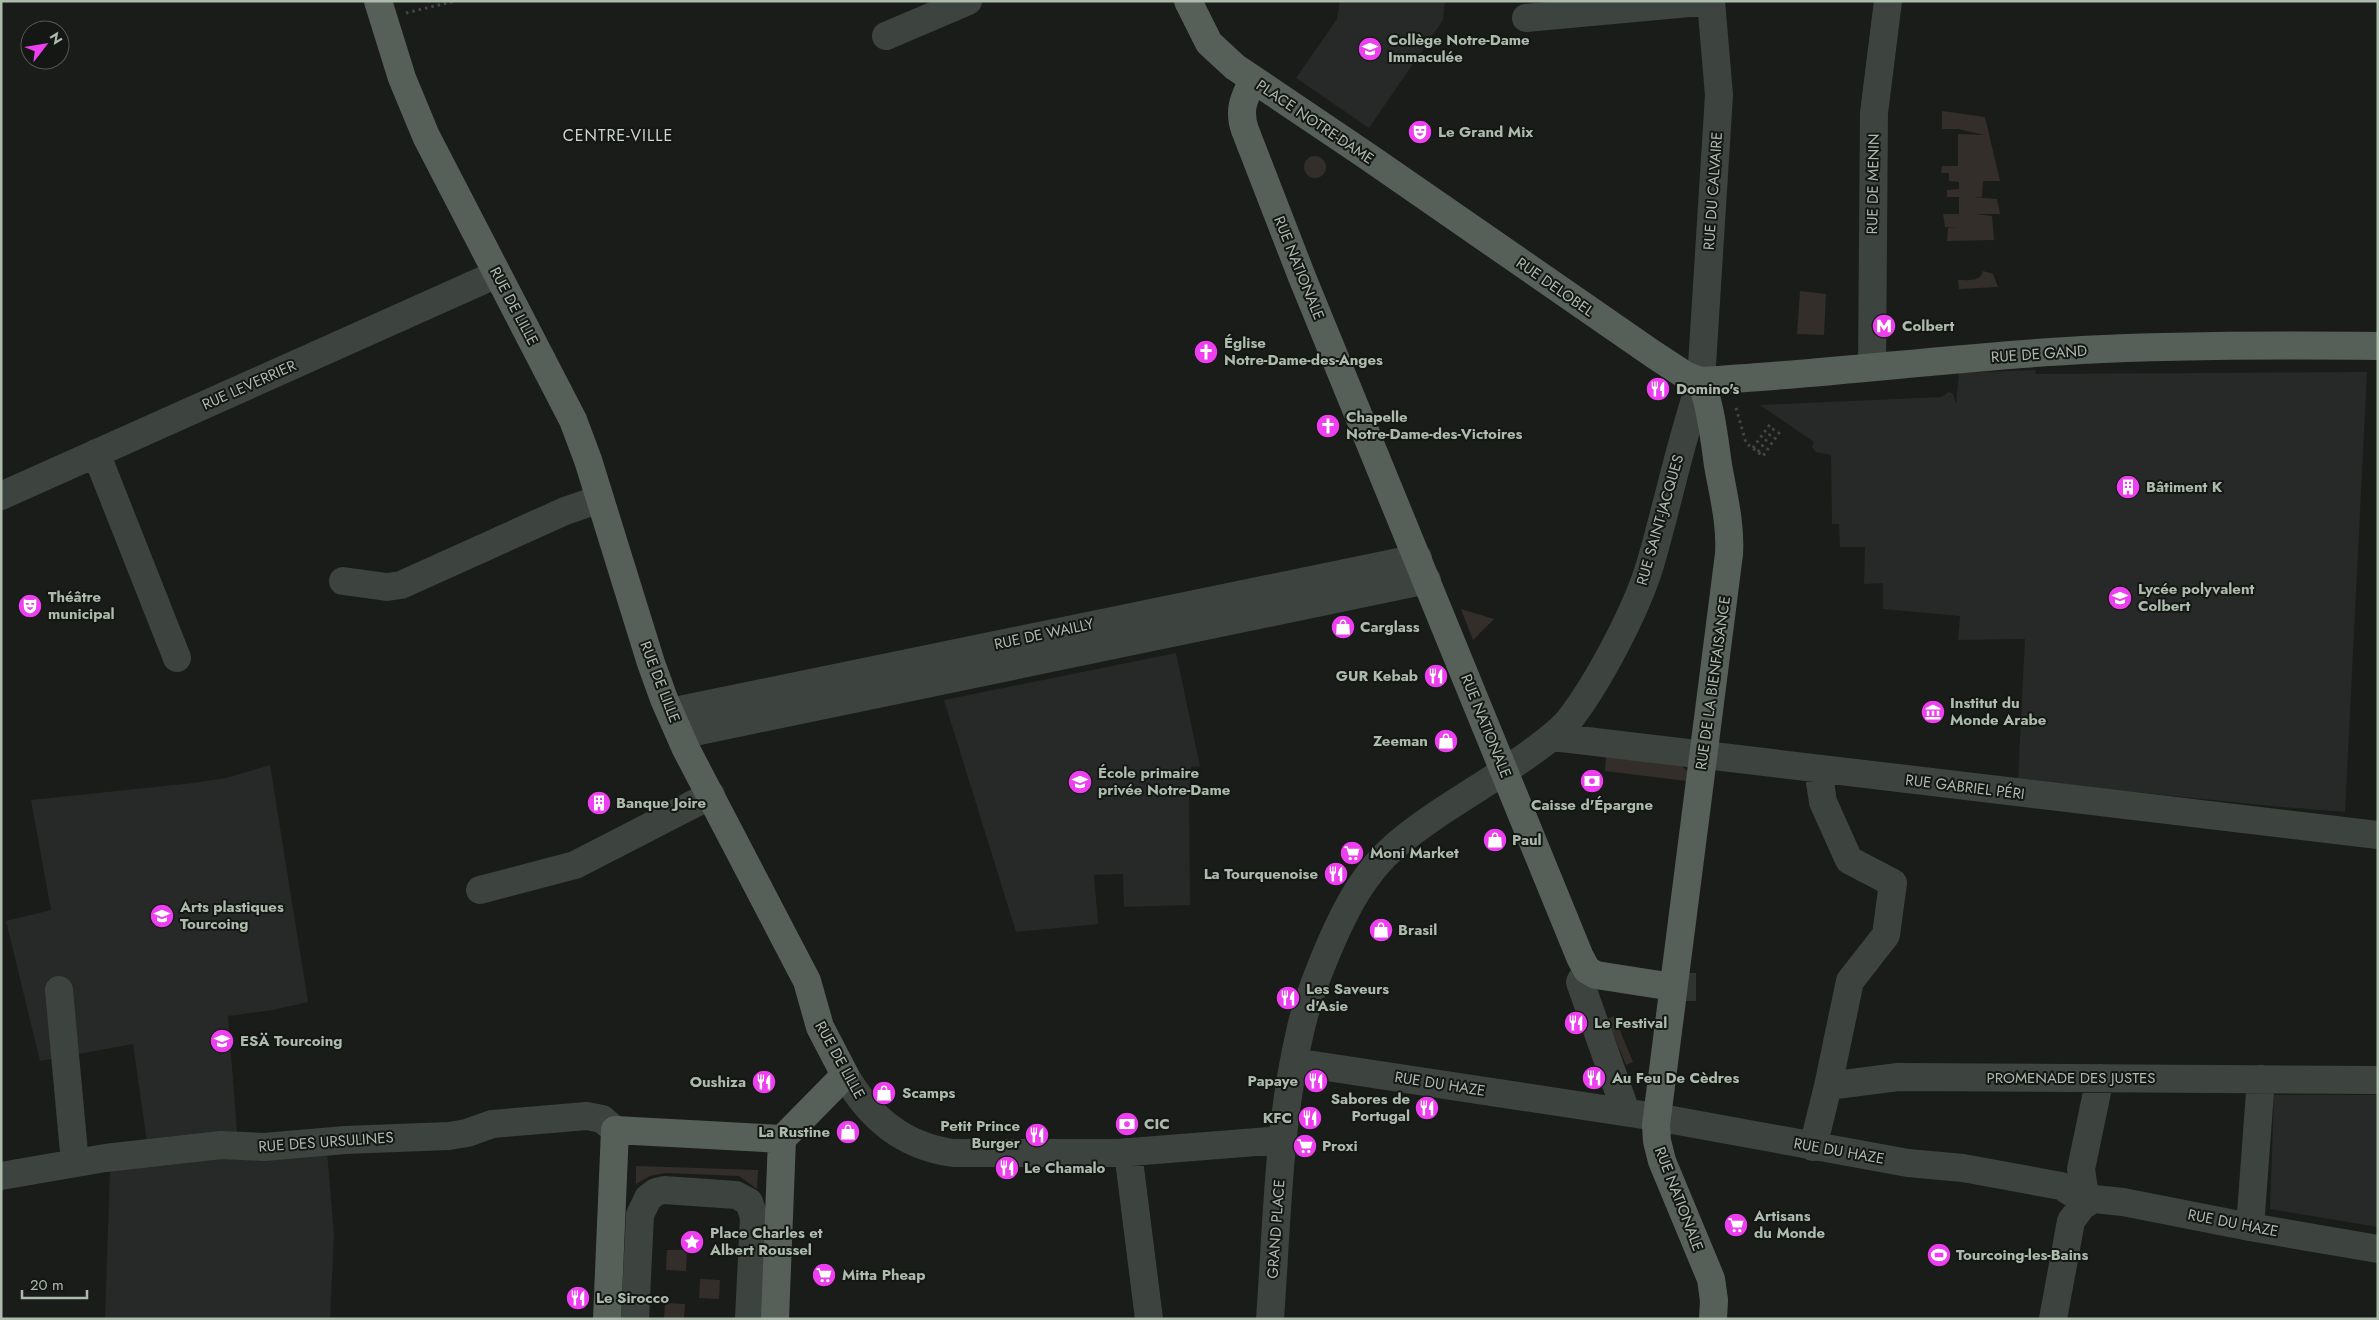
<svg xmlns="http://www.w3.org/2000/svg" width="2379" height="1320" font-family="Jost,sans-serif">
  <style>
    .built { fill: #262927 }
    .green { fill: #342e2a }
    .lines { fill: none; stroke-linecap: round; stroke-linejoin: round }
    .minor-tunnel { stroke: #303430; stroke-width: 28; stroke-dasharray: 28 14; stroke-linecap: butt }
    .path { stroke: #414841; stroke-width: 3; stroke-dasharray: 2.5 4; stroke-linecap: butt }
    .minor { stroke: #3d433e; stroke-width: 28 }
    .major { stroke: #576058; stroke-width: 28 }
    .labels { text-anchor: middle; stroke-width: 4; stroke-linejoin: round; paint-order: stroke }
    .poi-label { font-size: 15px; font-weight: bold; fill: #adbbad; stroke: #151715; text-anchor: start }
    .street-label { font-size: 15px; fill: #adbbad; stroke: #151715 }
    .neighbourhood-label { font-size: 16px; letter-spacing: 1px; fill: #cdd7ce; stroke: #151715 }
  </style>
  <rect width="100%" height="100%" fill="#1a1c1a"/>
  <!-- built -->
  <path class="built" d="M1340 1H1445L1443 20 1369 128 1296 78 1337 19Z
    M2035 370 2036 374 2367 372 2345 812 2271 806 2018 780 2025 639 1958 640 1960 616 1883 609V583L1864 584 1865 547H1840L1839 524H1832L1831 455 1816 452 1812 447 1814 442 1760 405 1941 397 1949 392 1953 394 1956 404 1959 373Z
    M1176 653 1200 766 1191 767 1189 798 1190 905 1124 907 1123 874 1094 875 1098 924 1016 932 944 700Z
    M270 765 308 1002 273 1010 228 1016 237 1132 147 1142 133 1044 40 1061 6 921 51 910 31 800 193 783 226 778Z
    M2274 1095H2378V1227L2270 1209Z
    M327 1152 334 1235 330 1319H105L110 1169 193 1160Z"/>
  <!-- green -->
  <path class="green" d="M1942 111 1985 117 2000 181H1983L1982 197H1973L1997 199 2000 214H1976L1992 216 1994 240 1947 241 1948 228H1958L1945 227 1943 214H1959V197H1947V190L1959 189V182L1949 181V173H1941L1942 166H1958V134L1985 135 1958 129H1942Z
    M1304 167a11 11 0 1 1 22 0a11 11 0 1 1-22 0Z
    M1983 271 1993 274 1998 287 1959 289 1958 280C1969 280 1980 282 1983 271Z
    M1800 291 1826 294 1824 335 1797 334Z
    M1461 609 1494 619 1473 640Z
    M1606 756 1680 764 1688 772 1686 781 1605 771Z
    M1614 1016 1633 1062 1626 1065 1607 1019Z
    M636 1166 758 1170 757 1189 739 1176 665 1173 650 1176 636 1184Z
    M667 1250H687L686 1271 666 1270Z
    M700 1279 720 1280 719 1299 699 1298Z
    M665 1303 685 1304 684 1319H664Z"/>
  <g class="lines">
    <!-- minor-tunnel -->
    <path class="minor-tunnel" d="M1686 987H1696"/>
    <!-- path -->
    <path class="path" d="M406 13 455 1
      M1736 408 1746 443 1763 456 1781 430
      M1753 448 1771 423
      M1758 452 1775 427"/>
    <!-- minor -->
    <path class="minor" d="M886 36 968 1
      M1872 367 1874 113 1888 1
      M96 453 177 658
      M1 496 497 274
      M343 581 387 587 401 585 565 511 600 499
      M670 712 1418 558
      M680 735 1427 580
      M1553 737 2378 835
      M1818 769 1823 802 1849 860 1893 883 1886 935 1850 981 1828 1086
      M480 890 575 865 711 795
      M1587 970 1580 982 1626 1112
      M59 990 75 1163
      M1294 1062 1656 1117 1908 1163 1963 1168 2061 1186 2086 1202
      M845 1075C870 1118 903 1146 953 1153H1118L1282 1140
      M1813 1147 1828 1086 1898 1077 2378 1080
      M1128 1152 1149 1319
      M1 1176 105 1158 221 1145 264 1147 345 1140 449 1136 467 1133 492 1124 587 1116 602 1119 615 1130
      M2086 1202 2081 1169 2100 1078
      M2250 1227 2261 1079
      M635 1319 640 1215 648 1198 656 1192 664 1190 736 1195 749 1202 754 1217 749 1319
      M1270 1319C1277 1223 1278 1126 1300 1032 1306 1003 1318 973 1330 945 1346 908 1364 873 1395 846 1436 811 1485 786 1529 754 1544 743 1559 733 1570 719 1599 681 1636 611 1650 565 1668 504 1680 442 1701 381L1719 95 1711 1 1526 18
      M2053 1319 2071 1221 2082 1206 2094 1199 2123 1202 2250 1227 2378 1249"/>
    <!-- major -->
    <path class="major" d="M378 1 402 78 426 136 573 420 588 460 651 663 664 699 686 749 807 981 820 1027 845 1075 782 1139
      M1188 1 1209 43 1235 67 1367 156 1653 354 1685 375 1701 381C1828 374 1955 357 2082 350 2180 345 2279 345 2378 346
      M1253 80C1244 98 1238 110 1245 130L1302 277 1580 957 1587 970 1596 975 1673 987
      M1701 381C1711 408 1714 437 1718 465 1723 494 1731 524 1729 554L1656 1125 1657 1141 1662 1161 1711 1279 1714 1300 1713 1319
      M607 1319 615 1130 782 1139
      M775 1319 782 1139"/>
  </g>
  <!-- icons -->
  <defs>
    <g id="school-disc" transform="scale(1.25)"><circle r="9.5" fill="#ed3fef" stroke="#151715"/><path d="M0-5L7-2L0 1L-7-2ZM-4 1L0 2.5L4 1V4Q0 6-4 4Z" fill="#fff"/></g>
    <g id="theatre-disc" transform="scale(1.25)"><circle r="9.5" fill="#ed3fef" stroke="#151715"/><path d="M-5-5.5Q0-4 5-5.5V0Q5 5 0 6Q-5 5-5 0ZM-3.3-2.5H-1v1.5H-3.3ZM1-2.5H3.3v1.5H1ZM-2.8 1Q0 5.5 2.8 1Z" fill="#fff"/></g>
    <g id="metro-disc" transform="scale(1.25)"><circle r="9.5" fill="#ed3fef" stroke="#151715"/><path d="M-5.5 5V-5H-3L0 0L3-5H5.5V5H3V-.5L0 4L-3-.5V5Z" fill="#fff"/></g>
    <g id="church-disc" transform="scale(1.25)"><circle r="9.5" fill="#ed3fef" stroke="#151715"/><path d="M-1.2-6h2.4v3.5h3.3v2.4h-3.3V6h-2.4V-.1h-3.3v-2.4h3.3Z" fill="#fff"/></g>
    <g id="restaurant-disc" transform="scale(1.25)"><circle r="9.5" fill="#ed3fef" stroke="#151715"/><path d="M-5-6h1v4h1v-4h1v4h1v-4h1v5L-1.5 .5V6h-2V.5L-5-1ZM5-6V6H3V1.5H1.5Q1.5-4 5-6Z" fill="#fff"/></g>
    <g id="building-disc" transform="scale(1.25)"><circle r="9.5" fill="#ed3fef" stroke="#151715"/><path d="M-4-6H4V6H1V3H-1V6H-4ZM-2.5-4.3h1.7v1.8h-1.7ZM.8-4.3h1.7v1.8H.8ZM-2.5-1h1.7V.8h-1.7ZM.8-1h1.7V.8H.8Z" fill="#fff"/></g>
    <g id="shop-disc" transform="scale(1.25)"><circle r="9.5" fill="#ed3fef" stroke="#151715"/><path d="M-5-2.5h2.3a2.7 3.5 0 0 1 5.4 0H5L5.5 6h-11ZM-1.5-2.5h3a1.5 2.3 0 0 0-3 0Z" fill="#fff"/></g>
    <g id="museum-disc" transform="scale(1.25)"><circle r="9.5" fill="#ed3fef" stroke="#151715"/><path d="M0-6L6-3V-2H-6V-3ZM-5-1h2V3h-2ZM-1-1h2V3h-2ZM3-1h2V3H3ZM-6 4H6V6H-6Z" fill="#fff"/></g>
    <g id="bank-disc" transform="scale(1.25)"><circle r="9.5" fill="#ed3fef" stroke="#151715"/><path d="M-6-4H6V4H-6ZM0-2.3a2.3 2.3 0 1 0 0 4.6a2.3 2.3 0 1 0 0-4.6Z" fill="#fff"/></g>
    <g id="supermarket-disc" transform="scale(1.25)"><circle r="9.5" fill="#ed3fef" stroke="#151715"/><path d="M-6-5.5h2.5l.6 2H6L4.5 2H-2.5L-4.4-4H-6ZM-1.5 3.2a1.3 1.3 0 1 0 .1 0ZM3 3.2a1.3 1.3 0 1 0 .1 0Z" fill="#fff"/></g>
    <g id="university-disc" transform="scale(1.25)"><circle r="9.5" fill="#ed3fef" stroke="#151715"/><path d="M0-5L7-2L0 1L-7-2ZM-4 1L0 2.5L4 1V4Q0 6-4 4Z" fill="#fff"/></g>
    <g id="sight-disc" transform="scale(1.25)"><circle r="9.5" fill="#ed3fef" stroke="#151715"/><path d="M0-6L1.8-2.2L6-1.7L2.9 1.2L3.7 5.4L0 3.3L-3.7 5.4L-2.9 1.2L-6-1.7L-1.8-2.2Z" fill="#fff"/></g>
    <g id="stadium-disc" transform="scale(1.25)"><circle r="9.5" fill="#ed3fef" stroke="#151715"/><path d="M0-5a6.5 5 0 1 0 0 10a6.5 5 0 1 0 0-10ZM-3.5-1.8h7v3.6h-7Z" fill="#fff"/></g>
  </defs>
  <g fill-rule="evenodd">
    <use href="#school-disc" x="1370" y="49"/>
    <use href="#theatre-disc" x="1420" y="132"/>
    <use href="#metro-disc" x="1884" y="326"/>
    <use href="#church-disc" x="1206" y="352"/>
    <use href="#restaurant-disc" x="1658" y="389"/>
    <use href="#church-disc" x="1328" y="426"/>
    <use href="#building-disc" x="2128" y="487"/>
    <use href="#school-disc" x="2120" y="598"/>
    <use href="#theatre-disc" x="30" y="606"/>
    <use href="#shop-disc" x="1343" y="627"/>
    <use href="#restaurant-disc" x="1436" y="676"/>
    <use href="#museum-disc" x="1933" y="712"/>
    <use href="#shop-disc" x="1446" y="741"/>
    <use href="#bank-disc" x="1592" y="781"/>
    <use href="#school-disc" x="1080" y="782"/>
    <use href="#building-disc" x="599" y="803"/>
    <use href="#shop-disc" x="1495" y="840"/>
    <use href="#supermarket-disc" x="1352" y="853"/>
    <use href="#restaurant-disc" x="1336" y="874"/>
    <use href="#university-disc" x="162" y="916"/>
    <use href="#shop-disc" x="1381" y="930"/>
    <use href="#restaurant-disc" x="1288" y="998"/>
    <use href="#restaurant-disc" x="1576" y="1023"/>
    <use href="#school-disc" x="222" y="1041"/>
    <use href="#restaurant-disc" x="1594" y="1078"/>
    <use href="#restaurant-disc" x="1316" y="1081"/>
    <use href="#restaurant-disc" x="764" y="1082"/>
    <use href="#shop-disc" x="884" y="1093"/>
    <use href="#restaurant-disc" x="1427" y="1108"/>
    <use href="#restaurant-disc" x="1310" y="1118"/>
    <use href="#bank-disc" x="1127" y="1124"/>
    <use href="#shop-disc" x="848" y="1132"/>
    <use href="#restaurant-disc" x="1037" y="1135"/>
    <use href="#supermarket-disc" x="1305" y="1146"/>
    <use href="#restaurant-disc" x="1007" y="1168"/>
    <use href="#supermarket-disc" x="1736" y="1225"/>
    <use href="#sight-disc" x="692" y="1242"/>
    <use href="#stadium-disc" x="1939" y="1255"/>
    <use href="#supermarket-disc" x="824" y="1275"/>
    <use href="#restaurant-disc" x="578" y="1298"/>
  </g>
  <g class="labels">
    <!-- poi labels -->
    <g class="poi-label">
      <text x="1388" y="45">Collège Notre-Dame<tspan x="1388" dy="17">Immaculée</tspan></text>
      <text x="1438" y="137">Le Grand Mix</text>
      <text x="1902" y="331">Colbert</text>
      <text x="1224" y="348">Église<tspan x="1224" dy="17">Notre-Dame-des-Anges</tspan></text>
      <text x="1676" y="394">Domino's</text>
      <text x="1346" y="422">Chapelle<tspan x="1346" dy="17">Notre-Dame-des-Victoires</tspan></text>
      <text x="2146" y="492">Bâtiment K</text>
      <text x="2138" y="594">Lycée polyvalent<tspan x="2138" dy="17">Colbert</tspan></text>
      <text x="48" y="602">Théâtre<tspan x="48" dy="17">municipal</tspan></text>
      <text x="1360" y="632">Carglass</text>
      <text x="1418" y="681" text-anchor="end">GUR Kebab</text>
      <text x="1950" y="708">Institut du<tspan x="1950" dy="17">Monde Arabe</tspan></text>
      <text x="1428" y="746" text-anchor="end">Zeeman</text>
      <text x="1098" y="778">École primaire<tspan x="1098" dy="17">privée Notre-Dame</tspan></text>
      <text x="616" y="808">Banque Joire</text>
      <text x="1592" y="810" text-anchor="middle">Caisse d'Épargne</text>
      <text x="1512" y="845">Paul</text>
      <text x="1370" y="858">Moni Market</text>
      <text x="1318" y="879" text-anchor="end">La Tourquenoise</text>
      <text x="180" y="912">Arts plastiques<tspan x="180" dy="17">Tourcoing</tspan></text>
      <text x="1398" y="935">Brasil</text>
      <text x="1306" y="994">Les Saveurs<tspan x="1306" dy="17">d'Asie</tspan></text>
      <text x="1594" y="1028">Le Festival</text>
      <text x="240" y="1046">ESÄ Tourcoing</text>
      <text x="1612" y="1083">Au Feu De Cèdres</text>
      <text x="1298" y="1086" text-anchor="end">Papaye</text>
      <text x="746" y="1087" text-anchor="end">Oushiza</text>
      <text x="902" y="1098">Scamps</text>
      <text x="1410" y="1104" text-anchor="end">Sabores de<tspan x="1410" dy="17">Portugal</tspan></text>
      <text x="1292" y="1123" text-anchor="end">KFC</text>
      <text x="1144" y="1129">CIC</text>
      <text x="1020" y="1131" text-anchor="end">Petit Prince<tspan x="1020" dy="17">Burger</tspan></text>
      <text x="830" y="1137" text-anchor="end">La Rustine</text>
      <text x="1322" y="1151">Proxi</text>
      <text x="1024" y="1173">Le Chamalo</text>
      <text x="1754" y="1221">Artisans<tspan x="1754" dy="17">du Monde</tspan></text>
      <text x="710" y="1238">Place Charles et<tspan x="710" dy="17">Albert Roussel</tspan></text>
      <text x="1956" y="1260">Tourcoing-les-Bains</text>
      <text x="842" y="1280">Mitta Pheap</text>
      <text x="596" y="1303">Le Sirocco</text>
    </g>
    <!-- street labels -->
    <g class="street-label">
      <text transform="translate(1315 122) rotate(34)" y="5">PLACE NOTRE-DAME</text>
      <text transform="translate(1873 184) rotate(-89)" y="5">RUE DE MENIN</text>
      <text transform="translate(1713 191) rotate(-86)" y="5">RUE DU CALVAIRE</text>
      <text transform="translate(1299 268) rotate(68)" y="5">RUE NATIONALE</text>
      <text transform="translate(1555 287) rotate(35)" y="5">RUE DELOBEL</text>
      <text transform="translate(514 306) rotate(62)" y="5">RUE DE LILLE</text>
      <text transform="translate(2039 354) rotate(-4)" y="5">RUE DE GAND</text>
      <text transform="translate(249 385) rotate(-24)" y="5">RUE LEVERRIER</text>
      <text transform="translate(1660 520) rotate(-74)" y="5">RUE SAINT-JACQUES</text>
      <text transform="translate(1044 634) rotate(-12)" y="5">RUE DE WAILLY</text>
      <text transform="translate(660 682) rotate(69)" y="5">RUE DE LILLE</text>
      <text transform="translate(1713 683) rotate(-82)" y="5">RUE DE LA BIENFAISANCE</text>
      <text transform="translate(1486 726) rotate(68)" y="5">RUE NATIONALE</text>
      <text transform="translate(1965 787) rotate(7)" y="5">RUE GABRIEL PÉRI</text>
      <text transform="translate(840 1060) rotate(61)" y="5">RUE DE LILLE</text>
      <text x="2071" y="1083">PROMENADE DES JUSTES</text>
      <text transform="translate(1440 1084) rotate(9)" y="5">RUE DU HAZE</text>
      <text transform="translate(326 1142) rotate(-4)" y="5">RUE DES URSULINES</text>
      <text transform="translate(1839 1151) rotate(10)" y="5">RUE DU HAZE</text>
      <text transform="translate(1679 1199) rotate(69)" y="5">RUE NATIONALE</text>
      <text transform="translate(2233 1223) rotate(11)" y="5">RUE DU HAZE</text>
      <text transform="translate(1276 1229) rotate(-86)" y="5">GRAND PLACE</text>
    </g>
    <!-- neighbourhood labels -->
    <g class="neighbourhood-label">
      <text x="618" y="141">CENTRE-VILLE</text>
    </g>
  </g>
  <!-- border -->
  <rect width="2379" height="1320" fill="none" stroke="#adbbad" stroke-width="5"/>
  <!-- north arrow -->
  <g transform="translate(45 45) rotate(59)"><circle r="24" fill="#151715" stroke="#525952"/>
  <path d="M0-4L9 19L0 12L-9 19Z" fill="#ed3fef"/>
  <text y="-8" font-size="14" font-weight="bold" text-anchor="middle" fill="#adbbad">N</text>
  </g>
  <!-- scale -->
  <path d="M22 1290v8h65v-8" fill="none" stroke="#adbbad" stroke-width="2.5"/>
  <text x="30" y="1290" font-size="15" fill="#adbbad" stroke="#151715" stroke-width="4" paint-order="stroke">20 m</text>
</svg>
